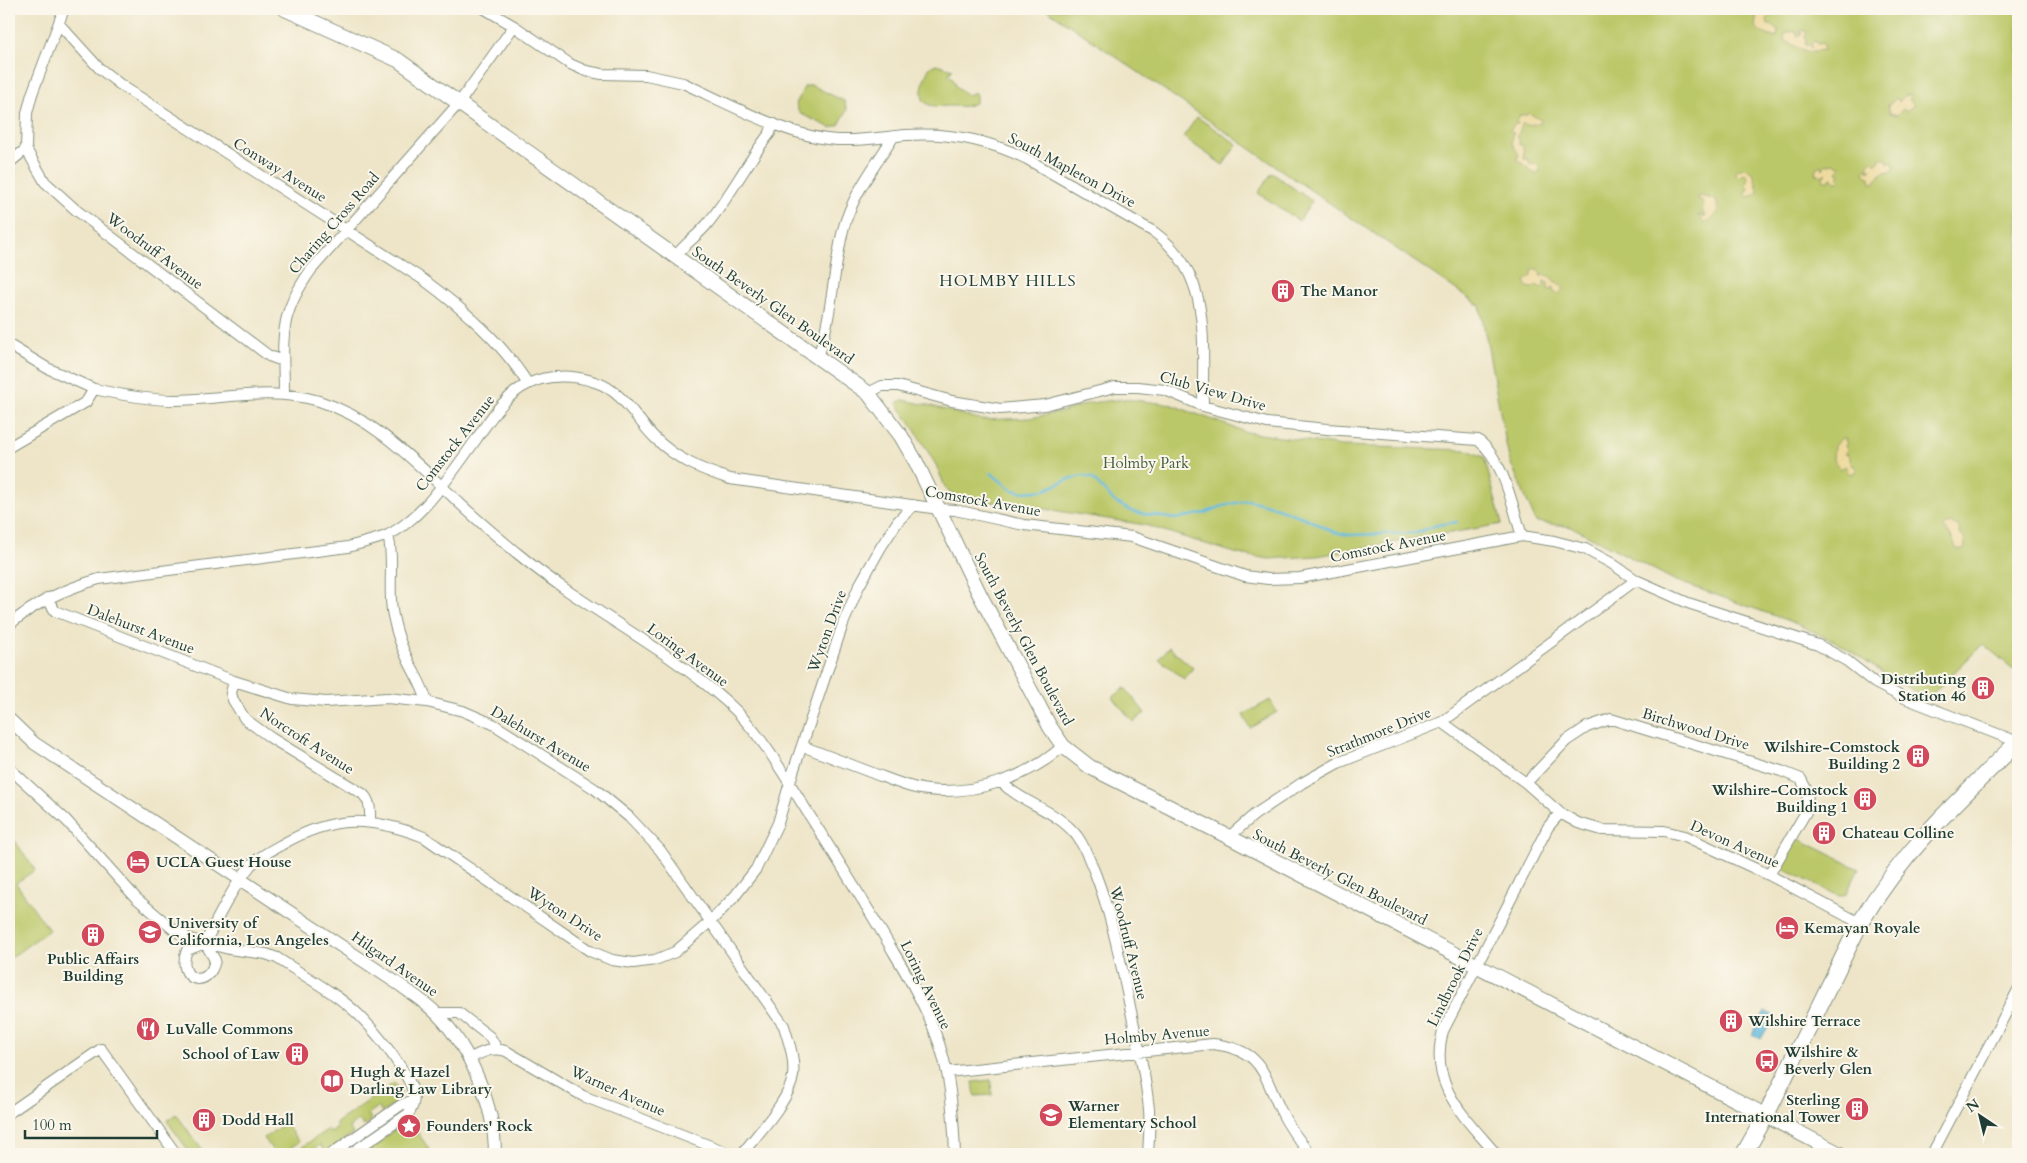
<svg xmlns="http://www.w3.org/2000/svg" width="2027" height="1163" font-family="Cardo,serif">
  <style>
    .green { fill: #bbc869; stroke: #6d824e }
    .sand { fill: #eeda9e; stroke: #868c69 }
    .water { fill: #5fb9dd; stroke: #3f7b88 }
    .lines { fill: none; stroke-linecap: round; stroke-linejoin: round }
    .stream { stroke: #5fb9dd; stroke-width: 2.5 }
    .minor-casing { stroke: #86917e; stroke-width: 12 }
    .tertiary-casing { stroke: #86917e; stroke-width: 14 }
    .secondary-casing { stroke: #86917e; stroke-width: 16 }
    .primary-casing { stroke: #86917e; stroke-width: 18 }
    .minor { stroke: #fff; stroke-width: 10 }
    .tertiary { stroke: #fff; stroke-width: 12 }
    .secondary { stroke: #fff; stroke-width: 14 }
    .primary { stroke: #fff; stroke-width: 16 }
    .labels { text-anchor: middle; stroke-width: 4; stroke-linejoin: round; paint-order: stroke }
    .street-label { font-size: 15px; fill: #1f3d34; stroke: #fbf7ec }
    .poi-label { font-size: 15px; font-weight: bold; fill: #1f3d34; stroke: #fbf7ec; text-anchor: start }
    .park-label { font-size: 15px; fill: #466041; stroke: #fbf7ec }
    .neighbourhood-label { font-size: 16px; letter-spacing: 1px; fill: #1f3d34; stroke: #fbf7ec }
  </style>
  <rect width="100%" height="100%" fill="#fbf7ec"/>
  <filter id="ink" filterUnits="userSpaceOnUse"><feTurbulence type="fractalNoise" baseFrequency=".02" numOctaves="2"/><feDisplacementMap in="SourceGraphic" scale="10" xChannelSelector="R" yChannelSelector="G"/><feConvolveMatrix kernelMatrix="1 2 1 2 8 2 1 2 1" color-interpolation-filters="sRGB"/></filter>
  <filter id="wash" filterUnits="userSpaceOnUse"><feTurbulence type="fractalNoise" baseFrequency=".0096" numOctaves="4" result="noise"/><feDisplacementMap in="SourceGraphic" scale="20" xChannelSelector="R" yChannelSelector="G"/><feGaussianBlur stdDeviation="1.12" result="paint"/><feColorMatrix in="noise" values="0 0 0 0 0 0 0 0 0 0 0 0 0 0 0 0 0 1.4 0 .05"/><feComposite in="paint" operator="in"/></filter>
  <g filter="url(#wash)">
    <rect width="100%" height="100%" fill="#eee5c8"/>
    <!-- green -->
    <path class="green" d="M1046 9H2018V673L1983 644 1929 697 1914 691 1889 677 1838 643 1792 622 1674 580 1572 527 1536 522 1509 459 1480 306Z
      M936 64 953 69 948 75 952 77 957 88 969 96 974 92 976 94V102C968 108 959 106 950 106 943 106 932 108 926 103 917 96 925 75 930 67Z
      M811 85 844 101 847 110 839 125 831 128 799 113 796 104 804 87Z
      M1197 117 1237 144 1223 165 1183 137Z
      M1272 173 1312 201 1299 221 1258 193Z
      M1124 399 1169 404 1246 432 1342 446 1467 450 1484 457 1502 524 1317 556 1269 559 1238 554 1145 525 1033 507 959 498 946 489 936 465 910 422 897 404 898 402 903 400 928 405 982 420 1029 418 1062 412 1089 403Z
      M1169 647 1193 668 1184 679 1159 659Z
      M1125 688 1145 713 1133 722 1113 697Z
      M1270 700 1277 712 1250 728 1243 715Z
      M1795 837 1859 869 1846 894 1839 896 1779 867Z
      M13 838 35 870 16 883 49 930 9 959V841Z
      M991 1080 992 1095 975 1096 973 1082Z
      M394 1083 401 1093 395 1101 396 1103 382 1113 378 1107 368 1114 372 1120 364 1126 359 1120 349 1127 353 1134 326 1153 320 1145 306 1154H292L328 1129 331 1133 338 1127 335 1124Z
      M176 1114 205 1154H191L167 1121Z
      M409 1120 429 1149 423 1154H360Z
      M285 1123 299 1142 282 1154H275L264 1138Z"/>
    <!-- sand -->
    <path class="sand" d="M1768 10 1770 16 1767 18 1768 25 1772 24 1777 30H1779L1776 38 1762 33 1755 26 1757 14Z
      M1801 30 1807 32 1805 37 1807 41 1805 42 1806 46 1809 44 1812 48 1811 44 1815 41 1817 44 1823 43 1824 50 1806 52 1784 40 1785 34 1793 31 1797 32V35L1799 36 1802 33 1800 32Z
      M1905 95 1911 96 1909 99 1914 105 1906 111 1903 109 1897 115 1890 113 1888 105 1897 98 1899 102Z
      M1529 113 1542 121 1541 123 1527 125 1523 123 1517 137 1519 139V145H1523L1524 159H1528L1531 165 1534 163 1540 169 1537 175 1517 159 1519 155 1512 143V134L1514 133 1510 131 1514 124H1518L1517 121 1520 115H1527Z
      M1880 158 1888 160V163L1892 162 1895 168 1892 171 1883 172 1874 183H1871L1870 177H1868L1864 171 1867 168 1868 171 1871 170 1867 165 1872 160 1876 164 1879 162Z
      M1833 163 1841 167 1837 171 1838 173H1841L1838 177 1841 180 1839 182H1836L1832 177 1830 180H1824L1823 178 1826 173 1821 176 1819 174H1815L1816 168 1821 165 1823 169 1825 165Z
      M1746 168 1754 174 1758 191 1757 194 1748 197 1745 194 1747 193 1745 190H1749L1746 185 1748 176 1745 173 1739 177 1735 173 1736 170Z
      M1699 196 1715 199C1721 210 1715 219 1704 223L1698 215 1705 217 1702 209 1704 205 1701 200 1698 199Z
      M1536 268 1541 274 1540 276 1548 275 1553 279 1554 282H1557L1564 288 1559 294 1553 292V287L1552 290 1548 289V283L1544 281 1543 282 1545 285 1542 288 1536 285 1533 288 1527 287 1525 281 1532 276V270Z
      M1842 438H1846L1845 441 1847 443 1845 446 1848 449 1845 453 1848 454 1852 465 1856 467V471L1851 474 1847 472 1848 468 1846 466 1840 469 1833 459 1834 446Z
      M1952 523 1958 526 1960 531 1958 533 1964 538 1965 547 1963 550H1957L1952 537 1944 528 1945 525Z"/>
    <!-- water -->
    <path class="water" d="M1765 1011 1774 1016 1761 1039 1752 1034Z"/>
    <g class="lines">
      <!-- stream -->
      <path class="stream" d="M991 473 1012 490 1024 492 1045 490 1069 479 1083 476 1092 478 1115 502 1133 512 1175 519 1205 513 1223 506 1248 500 1272 506 1305 518 1334 532 1349 535 1416 533 1437 525 1457 522"/>
    </g>
  </g>
  <g filter="url(#ink)">
    <g class="lines">
      <!-- minor casing -->
      <g class="minor-casing">
        <path id="minor" d="M485 9 514 26 570 64 586 71 602 74 646 75 683 83C727 103 790 138 838 140 861 141 884 137 906 135 949 132 989 140 1027 159L1154 232C1213 275 1202 341 1203 406
          M59 24 99 68 122 86 424 280C463 309 502 342 528 384
          M26 149 45 182 76 210 269 356 283 361
          M9 163 26 149 27 113 32 94 64 9
          M676 256C685 243 698 236 708 223 731 195 747 162 770 133L773 123
          M9 345 47 368 94 389
          M818 357C832 316 833 272 843 230 852 195 875 166 894 136
          M868 393 882 386H898L952 401 1000 409 1045 405 1115 387H1138L1165 390 1203 406 1267 423 1327 429 1478 440C1504 460 1512 505 1522 536
          M284 395C284 340 276 319 311 270L459 103 514 26
          M9 447 86 402 94 389C121 395 148 400 175 400 223 399 272 387 319 401 373 418 411 458 451 495 472 516 494 534 517 553 583 608 663 645 727 702 763 734 789 784 815 824 842 867 869 909 894 953 916 989 939 1031 947 1073 952 1098 954 1129 955 1154
          M388 535C395 561 387 589 393 616 396 631 401 646 408 660 415 675 423 686 427 702
          M47 598 55 611 234 681 292 699 326 702 387 698 427 702 463 711 493 724 595 789 629 817 660 850 784 1026C789 1043 795 1058 793 1076 790 1100 757 1134 742 1154
          M9 625C36 602 65 589 99 579L348 547C361 543 376 540 388 535 400 529 415 517 424 507 444 486 460 462 477 438 491 418 505 395 528 384 548 374 574 375 595 382 622 390 636 419 655 438 676 459 702 470 730 479L939 509 955 510 1024 525 1132 537 1245 576 1268 579 1300 578 1522 536 1554 541 1585 549 1611 563 1636 580 1688 603 1818 645 1847 661 1875 683 1902 697 2018 742
          M234 681 231 693 233 700 245 719 271 738 363 794C371 802 370 811 370 821
          M1442 722 1526 783 1560 813 1578 823 1602 830 1664 831 1685 836 1769 875 1860 923
          M802 746C825 755 847 763 870 772 889 779 908 788 928 790 975 795 1028 778 1063 746
          M9 768 66 820 136 898 173 929 190 939 229 949 266 954 277 958C304 976 335 992 359 1015 375 1031 389 1049 402 1069 411 1083 420 1099 408 1114L350 1154
          M1001 782C1023 804 1057 810 1077 836 1085 847 1090 861 1095 873 1111 914 1119 955 1128 997 1135 1032 1144 1066 1148 1101 1151 1119 1149 1137 1148 1154
          M1526 783 1566 741 1587 727 1611 719 1781 771 1801 779 1808 793 1806 812 1769 875
          M1229 837 1254 815 1302 783 1338 763 1442 722 1636 580
          M205 943C217 919 233 887 250 866 258 857 270 851 281 845 333 815 369 816 424 837L590 951 612 960 633 963 655 960 675 952 711 921 735 896 756 869 778 823 793 772 843 624 859 586 881 547 898 521 914 505
          M205 943 215 960C209 991 175 981 187 950Z
          M436 1013H459L490 1037 497 1049
          M469 1059C482 1052 491 1047 506 1051L583 1096 731 1154
          M947 1072 1213 1044C1262 1050 1262 1071 1280 1109 1288 1126 1299 1141 1311 1154
          M9 1113 101 1049 176 1154
          M331 1154 401 1105 413 1100
          M1496 1154C1464 1116 1428 1085 1443 1031L1548 827 1560 813
          M1932 1154 2018 990"/>
      </g>
      <!-- tertiary casing -->
      <g class="tertiary-casing">
        <path id="tertiary" d="M9 719 34 743 400 985C412 994 426 1003 437 1014 470 1048 495 1106 495 1154"/>
      </g>
      <!-- secondary casing -->
      <g class="secondary-casing">
        <path id="secondary" d="M285 9 398 60 868 393 901 436 916 462 979 593 1050 727 1063 746 1090 767 1229 837 1840 1154"/>
      </g>
      <!-- primary casing -->
      <g class="primary-casing">
        <path id="primary" d="M1744 1154 1766 1115 1860 923C1903 851 1959 799 2018 742"/>
      </g>
      <!-- minor -->
      <use href="#minor" class="minor"/>
      <!-- tertiary -->
      <use href="#tertiary" class="tertiary"/>
      <!-- secondary -->
      <use href="#secondary" class="secondary"/>
      <!-- primary -->
      <use href="#primary" class="primary"/>
    </g>
  </g>
  <!-- icons -->
  <defs>
    <g id="building-disc" transform="scale(1.25)"><circle r="9.5" fill="#d1495b" stroke="#fbf7ec"/><path d="M-4-6H4V6H1V3H-1V6H-4ZM-2.5-4.3h1.7v1.8h-1.7ZM.8-4.3h1.7v1.8H.8ZM-2.5-1h1.7V.8h-1.7ZM.8-1h1.7V.8H.8Z" fill="#fff"/></g>
    <g id="hotel-disc" transform="scale(1.25)"><circle r="9.5" fill="#d1495b" stroke="#fbf7ec"/><path d="M-6-4.5h1.5V1H6V5H4.5V3h-9V5H-6ZM-4 0a1.8 1.8 0 1 1 3.6 0ZM.5 0V-2.5h3Q6-2.5 6 0Z" fill="#fff"/></g>
    <g id="university-disc" transform="scale(1.25)"><circle r="9.5" fill="#d1495b" stroke="#fbf7ec"/><path d="M0-5L7-2L0 1L-7-2ZM-4 1L0 2.5L4 1V4Q0 6-4 4Z" fill="#fff"/></g>
    <g id="restaurant-disc" transform="scale(1.25)"><circle r="9.5" fill="#d1495b" stroke="#fbf7ec"/><path d="M-5-6h1v4h1v-4h1v4h1v-4h1v5L-1.5 .5V6h-2V.5L-5-1ZM5-6V6H3V1.5H1.5Q1.5-4 5-6Z" fill="#fff"/></g>
    <g id="bus-disc" transform="scale(1.25)"><circle r="9.5" fill="#d1495b" stroke="#fbf7ec"/><path d="M-5-6H5V4H4V6H2V4H-2V6H-4V4H-5ZM-3.5-4V0h7V-4ZM-3.5 1.2v1.5H-2V1.2ZM2 1.2v1.5H3.5V1.2Z" fill="#fff"/></g>
    <g id="library-disc" transform="scale(1.25)"><circle r="9.5" fill="#d1495b" stroke="#fbf7ec"/><path d="M-6-4Q-3-5.5-.7-3.5V5Q-3 3-6 4ZM6-4Q3-5.5 .7-3.5V5Q3 3 6 4Z" fill="#fff"/></g>
    <g id="school-disc" transform="scale(1.25)"><circle r="9.5" fill="#d1495b" stroke="#fbf7ec"/><path d="M0-5L7-2L0 1L-7-2ZM-4 1L0 2.5L4 1V4Q0 6-4 4Z" fill="#fff"/></g>
    <g id="sight-disc" transform="scale(1.25)"><circle r="9.5" fill="#d1495b" stroke="#fbf7ec"/><path d="M0-6L1.8-2.2L6-1.7L2.9 1.2L3.7 5.4L0 3.3L-3.7 5.4L-2.9 1.2L-6-1.7L-1.8-2.2Z" fill="#fff"/></g>
  </defs>
  <g fill-rule="evenodd">
    <use href="#building-disc" x="1283" y="291"/>
    <use href="#building-disc" x="1983" y="688"/>
    <use href="#building-disc" x="1918" y="756"/>
    <use href="#building-disc" x="1865" y="799"/>
    <use href="#building-disc" x="1824" y="833"/>
    <use href="#hotel-disc" x="138" y="862"/>
    <use href="#hotel-disc" x="1787" y="928"/>
    <use href="#university-disc" x="150" y="932"/>
    <use href="#building-disc" x="93" y="935"/>
    <use href="#building-disc" x="1731" y="1021"/>
    <use href="#restaurant-disc" x="148" y="1029"/>
    <use href="#building-disc" x="297" y="1054"/>
    <use href="#bus-disc" x="1767" y="1061"/>
    <use href="#library-disc" x="332" y="1081"/>
    <use href="#building-disc" x="1857" y="1109"/>
    <use href="#school-disc" x="1051" y="1115"/>
    <use href="#building-disc" x="204" y="1120"/>
    <use href="#sight-disc" x="409" y="1126"/>
  </g>
  <g class="labels">
    <!-- street labels -->
    <g class="street-label">
      <text transform="translate(280 170) rotate(32)" y="5">Conway Avenue</text>
      <text transform="translate(1072 170) rotate(28)" y="5">South Mapleton Drive</text>
      <text transform="translate(334 223) rotate(-49)" y="5">Charing Cross Road</text>
      <text transform="translate(155 251) rotate(37)" y="5">Woodruff Avenue</text>
      <text transform="translate(773 305) rotate(35)" y="5">South Beverly Glen Boulevard</text>
      <text transform="translate(1213 391) rotate(16)" y="5">Club View Drive</text>
      <text transform="translate(455 443) rotate(-52)" y="5">Comstock Avenue</text>
      <text transform="translate(983 501) rotate(10)" y="5">Comstock Avenue</text>
      <text transform="translate(1388 546) rotate(-11)" y="5">Comstock Avenue</text>
      <text transform="translate(141 629) rotate(21)" y="5">Dalehurst Avenue</text>
      <text transform="translate(827 631) rotate(-70)" y="5">Wyton Drive</text>
      <text transform="translate(1024 639) rotate(62)" y="5">South Beverly Glen Boulevard</text>
      <text transform="translate(688 655) rotate(36)" y="5">Loring Avenue</text>
      <text transform="translate(1696 729) rotate(17)" y="5">Birchwood Drive</text>
      <text transform="translate(1379 732) rotate(-22)" y="5">Strathmore Drive</text>
      <text transform="translate(541 739) rotate(31)" y="5">Dalehurst Avenue</text>
      <text transform="translate(307 741) rotate(33)" y="5">Norcroft Avenue</text>
      <text transform="translate(1735 844) rotate(24)" y="5">Devon Avenue</text>
      <text transform="translate(1340 877) rotate(27)" y="5">South Beverly Glen Boulevard</text>
      <text transform="translate(565 914) rotate(33)" y="5">Wyton Drive</text>
      <text transform="translate(1129 943) rotate(76)" y="5">Woodruff Avenue</text>
      <text transform="translate(395 964) rotate(35)" y="5">Hilgard Avenue</text>
      <text transform="translate(1455 977) rotate(-64)" y="5">Lindbrook Drive</text>
      <text transform="translate(926 985) rotate(64)" y="5">Loring Avenue</text>
      <text transform="translate(1157 1035) rotate(-5)" y="5">Holmby Avenue</text>
      <text transform="translate(618 1091) rotate(24)" y="5">Warner Avenue</text>
    </g>
    <!-- poi labels -->
    <g class="poi-label">
      <text x="1300" y="296">The Manor</text>
      <text x="1966" y="684" text-anchor="end">Distributing<tspan x="1966" dy="17">Station 46</tspan></text>
      <text x="1900" y="752" text-anchor="end">Wilshire-Comstock<tspan x="1900" dy="17">Building 2</tspan></text>
      <text x="1848" y="795" text-anchor="end">Wilshire-Comstock<tspan x="1848" dy="17">Building 1</tspan></text>
      <text x="1842" y="838">Chateau Colline</text>
      <text x="156" y="867">UCLA Guest House</text>
      <text x="168" y="928">University of<tspan x="168" dy="17">California, Los Angeles</tspan></text>
      <text x="1804" y="933">Kemayan Royale</text>
      <text x="93" y="964" text-anchor="middle">Public Affairs<tspan x="93" dy="17">Building</tspan></text>
      <text x="1748" y="1026">Wilshire Terrace</text>
      <text x="166" y="1034">LuValle Commons</text>
      <text x="1784" y="1057">Wilshire &amp;<tspan x="1784" dy="17">Beverly Glen</tspan></text>
      <text x="280" y="1059" text-anchor="end">School of Law</text>
      <text x="350" y="1077">Hugh &amp; Hazel<tspan x="350" dy="17">Darling Law Library</tspan></text>
      <text x="1840" y="1105" text-anchor="end">Sterling<tspan x="1840" dy="17">International Tower</tspan></text>
      <text x="1068" y="1111">Warner<tspan x="1068" dy="17">Elementary School</tspan></text>
      <text x="222" y="1125">Dodd Hall</text>
      <text x="426" y="1131">Founders' Rock</text>
    </g>
    <!-- park labels -->
    <g class="park-label">
      <text x="1146" y="468">Holmby Park</text>
    </g>
    <!-- neighbourhood labels -->
    <g class="neighbourhood-label">
      <text x="1008" y="286">HOLMBY HILLS</text>
    </g>
  </g>
  <!-- margin -->
  <rect width="2027" height="1163" fill="none" stroke="#fbf7ec" stroke-width="30"/>
  <!-- north arrow -->
  <g transform="translate(1980 1116) rotate(325)" stroke="#fbf7ec" stroke-width="4" paint-order="stroke">
  <path d="M0-4L9 19L0 12L-9 19Z" fill="#1f3d34"/>
  <text y="-8" font-size="14" font-weight="bold" text-anchor="middle" fill="#1f3d34">N</text>
  </g>
  <!-- scale -->
  <path d="M25 1130v8h132v-8" fill="none" stroke="#1f3d34" stroke-width="2.5"/>
  <text x="32" y="1130" font-size="15" fill="#1f3d34" stroke="#fbf7ec" stroke-width="4" paint-order="stroke">100 m</text>
</svg>
